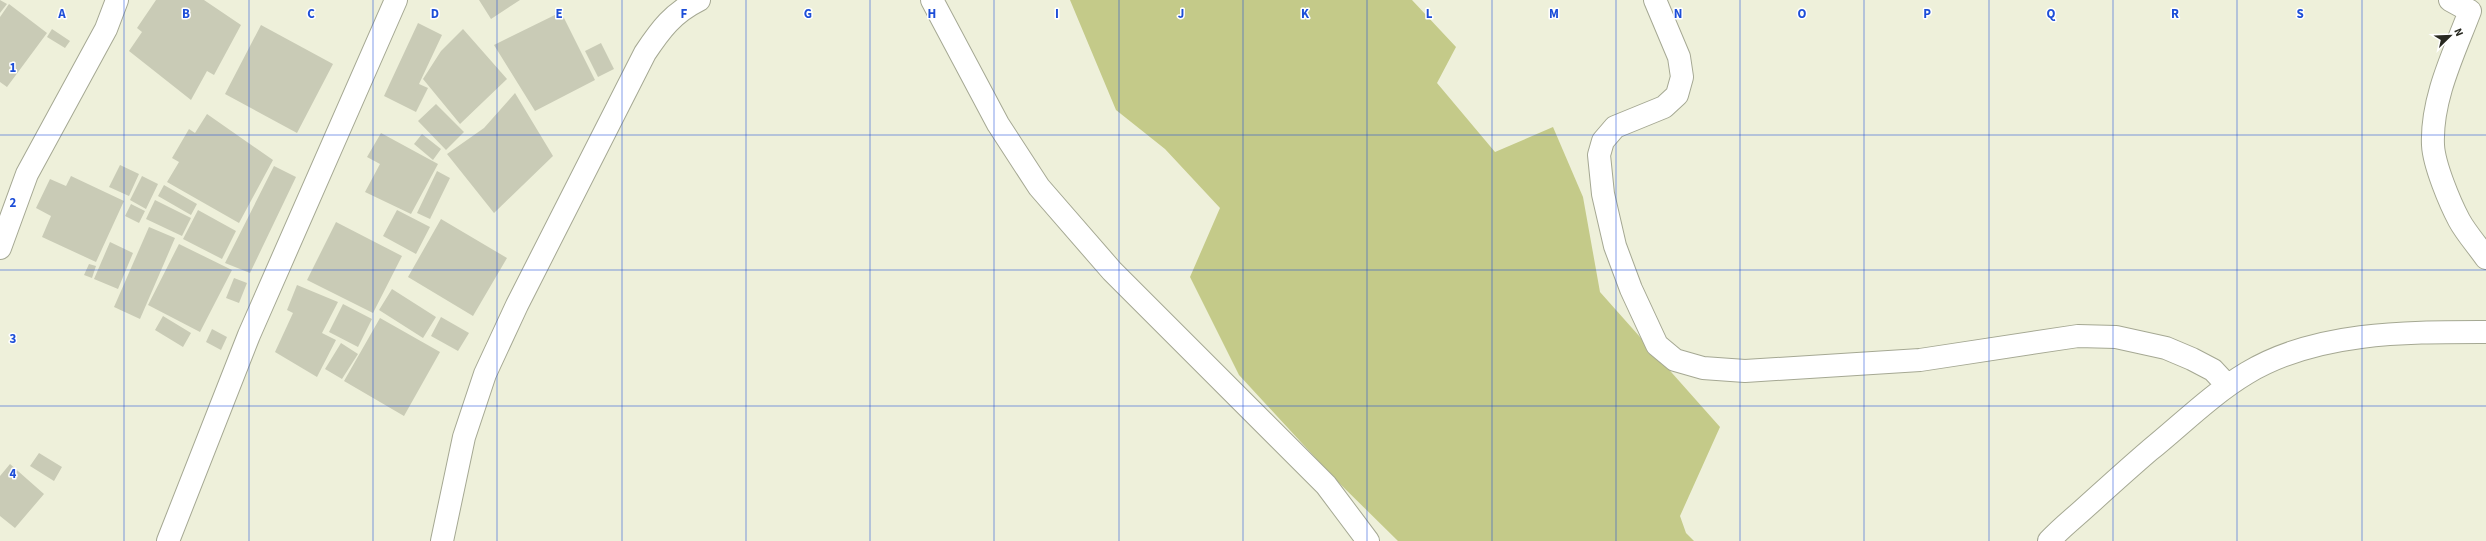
<svg xmlns="http://www.w3.org/2000/svg" width="2486" height="541" font-family="'Source Sans 3',sans-serif">
  <style>
    .green { fill: #c4ca89 }
    .building { fill: #c9cbb6 }
    .lines { fill: none; stroke-linecap: round; stroke-linejoin: round }
    .minor-casing { stroke: #a5a893; stroke-width: 24 }
    .minor { stroke: #fff; stroke-width: 22 }
    .grid { fill: none; stroke: #1d4ed8; stroke-width: 1; stroke-opacity: 0.55 }
    .grid-label { font-size: 13px; text-anchor: middle; font-weight: bold; fill: #1d4ed8; stroke: #fff; stroke-width: 3; stroke-linejoin: round; paint-order: stroke }
  </style>
  <rect width="100%" height="100%" fill="#eef0da"/>
  <!-- green -->
  <path class="green" d="M1070 0H1412L1456 47 1437 83 1495 152 1553 127 1583 197 1600 292 1720 427 1680 516 1686 533 1694 541H1398L1334 478 1239 375 1190 277 1220 208 1165 149 1116 110Z"/>
  <!-- building -->
  <path class="building" d="M0 0 7 4 0 13Z
    M156 0H204L241 25 214 75 207 71 191 100 129 51 142 32 137 28Z
    M479 0H520L491 19Z
    M9 4 47 33 7 87 0 82V17Z
    M561 12 595 80 535 111 494 45Z
    M418 23 442 35 419 84 428 88 416 112 384 96Z
    M261 25 333 64 297 133 225 94Z
    M52 29 70 41 65 48 47 37Z
    M463 29 507 79 460 124 423 79 441 51Z
    M601 43 614 69 598 77 585 51Z
    M515 93 553 156 494 213 447 154 484 128Z
    M436 104 464 132 446 150 418 121Z
    M207 114 273 160 239 223 167 182 179 162 172 158 189 129 195 133Z
    M381 133 438 164 411 214 365 192 380 164 367 157Z
    M422 134 441 149 433 160 414 144Z
    M120 165 139 174 129 196 109 187Z
    M274 166 296 177 250 273 225 263Z
    M437 171 450 178 430 219 417 213Z
    M71 176 124 201 96 262 42 237 51 216 36 208 50 179 66 186Z
    M142 176 158 184 146 209 130 200Z
    M164 185 197 204 191 215 158 196Z
    M155 200 191 218 182 236 146 219Z
    M131 204 145 211 139 223 125 216Z
    M198 210 236 231 222 259 183 239Z
    M397 210 430 227 416 254 383 236Z
    M441 219 507 258 473 316 408 277Z
    M336 222 402 256 373 313 307 280Z
    M149 227 175 238 140 319 114 307Z
    M110 242 133 253 118 289 94 279Z
    M179 244 232 270 200 332 148 305Z
    M89 264 96 266 92 278 84 275Z
    M234 278 247 283 239 303 226 298Z
    M297 285 338 302 322 333 336 340 317 377 275 352 293 313 287 310Z
    M392 289 436 317 423 338 379 310Z
    M343 304 372 319 358 347 329 332Z
    M163 316 191 333 183 347 155 330Z
    M441 317 469 333 458 351 431 336Z
    M380 318 440 352 404 416 344 381Z
    M212 329 227 337 221 350 206 342Z
    M341 343 358 354 342 379 325 369Z
    M39 453 62 467 54 481 30 466Z
    M10 464 44 494 15 528 0 516V476Z"/>
  <g class="lines">
    <!-- minor casing -->
    <g class="minor-casing">
      <path id="minor" d="M932 0 998 124 1039 187 1112 271 1326 485 1368 541
        M1655 0 1679 57 1682 77 1677 95 1664 107 1615 127 1603 141 1599 155 1603 194 1615 246 1631 289 1657 345 1675 360 1703 368 1745 371 1920 360 2078 336 2116 337 2166 348 2192 359 2213 370 2227 385
        M2450 0 2470 11C2454 53 2431 99 2433 145 2434 165 2450 203 2459 220 2466 233 2477 245 2486 258
        M0 248 27 174 106 29 117 0
        M168 541 249 335 396 0
        M442 541 464 437 485 374 517 305 645 53C661 29 673 13 699 0
        M2049 541C2061 528 2074 518 2087 506 2108 487 2129 468 2150 450 2182 424 2212 394 2247 373 2317 331 2408 332 2486 332"/>
    </g>
    <!-- minor -->
    <use href="#minor" class="minor"/>
  </g>
  <!-- grid -->
  <path class="grid" d="M124 0V541M249 0V541M373 0V541M497 0V541M622 0V541M746 0V541M870 0V541M994 0V541M1119 0V541M1243 0V541M1367 0V541M1492 0V541M1616 0V541M1740 0V541M1864 0V541M1989 0V541M2113 0V541M2237 0V541M2362 0V541M0 135H2486M0 270H2486M0 406H2486"/>
  <g class="grid-label">
    <text x="62" y="18">A</text>
    <text x="186" y="18">B</text>
    <text x="311" y="18">C</text>
    <text x="435" y="18">D</text>
    <text x="559" y="18">E</text>
    <text x="684" y="18">F</text>
    <text x="808" y="18">G</text>
    <text x="932" y="18">H</text>
    <text x="1057" y="18">I</text>
    <text x="1181" y="18">J</text>
    <text x="1305" y="18">K</text>
    <text x="1429" y="18">L</text>
    <text x="1554" y="18">M</text>
    <text x="1678" y="18">N</text>
    <text x="1802" y="18">O</text>
    <text x="1927" y="18">P</text>
    <text x="2051" y="18">Q</text>
    <text x="2175" y="18">R</text>
    <text x="2300" y="18">S</text>
    <text x="13" y="72">1</text>
    <text x="13" y="207">2</text>
    <text x="13" y="343">3</text>
    <text x="13" y="478">4</text>
  </g>
  <!-- north arrow -->
  <g transform="translate(2450 36) rotate(67)" stroke="#ffffff" stroke-width="3" paint-order="stroke">
  <path d="M0-3L7 15L0 10L-7 15Z" fill="#282921"/>
  <text y="-6" font-size="11" font-weight="bold" text-anchor="middle" fill="#282921">N</text>
  </g>
</svg>
